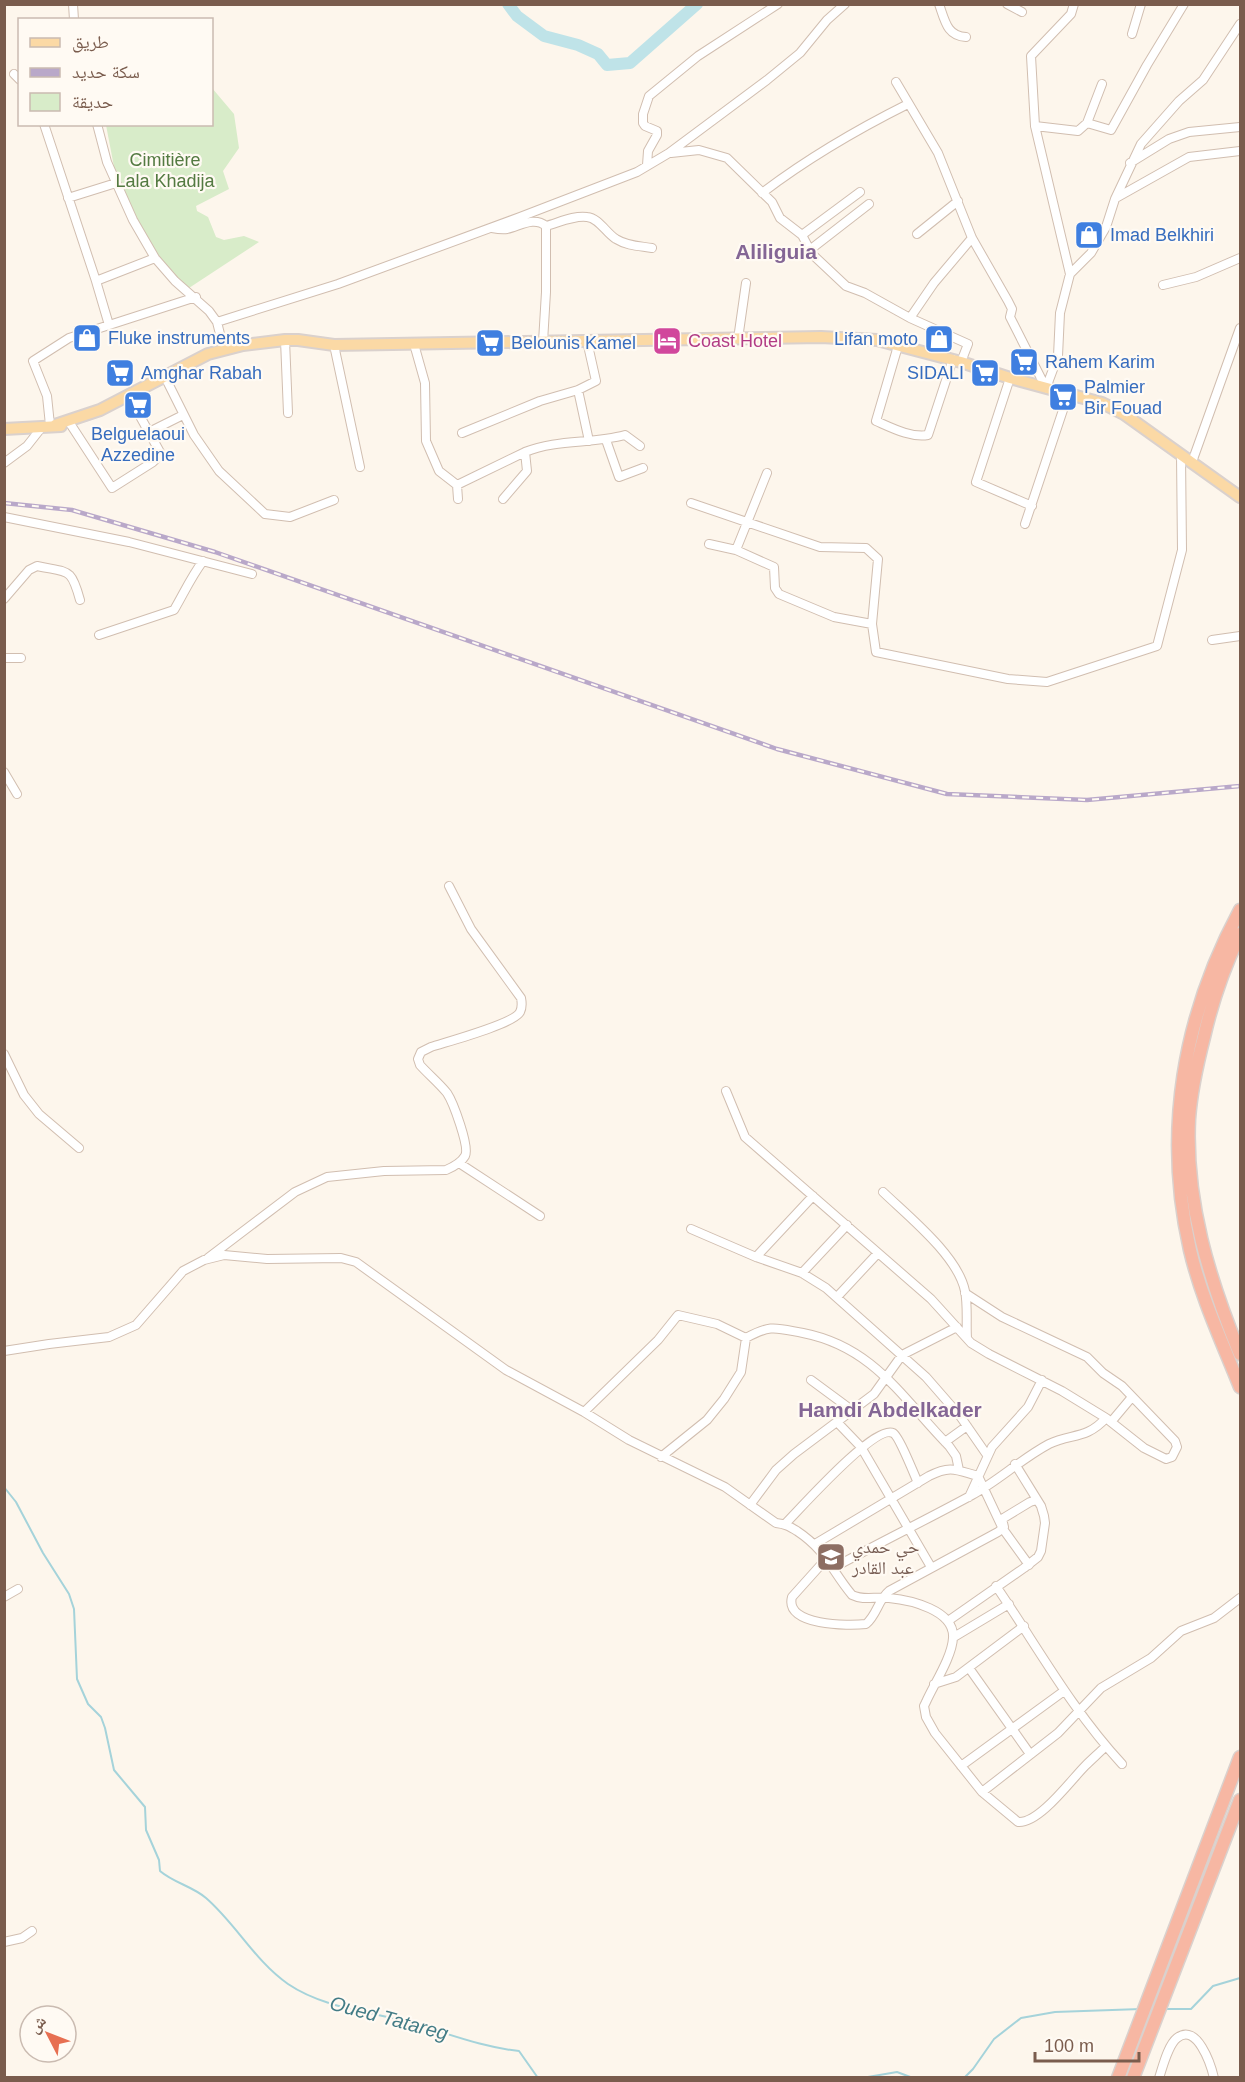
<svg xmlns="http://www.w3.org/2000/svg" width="1245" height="2082" font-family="Arial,'Noto Naskh Arabic',sans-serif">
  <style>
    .green { fill: #d8ecc9 }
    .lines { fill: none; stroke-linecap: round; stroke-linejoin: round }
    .stream { stroke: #a5d3da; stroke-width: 2 }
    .river { stroke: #bfe3e8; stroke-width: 12 }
    .minor-casing { stroke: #d1beb0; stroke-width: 10 }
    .major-casing { stroke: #dad1cd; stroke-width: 14 }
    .highway-casing { stroke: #dad1cd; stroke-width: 15 }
    .minor { stroke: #fff; stroke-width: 8 }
    .major { stroke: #fbd9a5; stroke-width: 10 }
    .highway { stroke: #f7b7a3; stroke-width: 12 }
    .rail-casing { stroke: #b9a8c9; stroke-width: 4.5 }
    .rail { stroke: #fffaf3; stroke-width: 2; stroke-dasharray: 7; stroke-linecap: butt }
    .labels { text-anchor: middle; stroke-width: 4.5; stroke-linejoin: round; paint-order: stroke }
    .park-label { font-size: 18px; fill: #537a41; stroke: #fffaf3 }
    .shop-label { font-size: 18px; fill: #366cbe; stroke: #fffaf3; text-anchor: start }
    .hotel-label { font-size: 18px; fill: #b23c85; stroke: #fffaf3; text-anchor: start }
    .education-label { font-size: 18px; fill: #785e54; stroke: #fffaf3; text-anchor: start }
    .water-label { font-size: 20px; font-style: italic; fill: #437c86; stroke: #fffaf3 }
    .quarter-label { font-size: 21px; font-weight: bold; fill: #846695; stroke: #fffaf3 }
  </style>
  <rect width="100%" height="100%" fill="#fdf6ec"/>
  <!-- green -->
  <path class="green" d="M212 88 234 114 239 148 223 171 229 189 196 206 197 211 208 217 216 237 224 240 244 236 259 242 189 288 173 275 152 249 115 172 106 125 212 124Z"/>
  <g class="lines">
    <!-- stream -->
    <path class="stream" d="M4 1487 16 1502 43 1553 69 1594 74 1609 77 1679 88 1704 101 1717 105 1728 114 1770 145 1807 146 1830 159 1860 160 1871C174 1883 192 1886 206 1898 236 1924 255 1961 288 1984 322 2007 365 2011 404 2021 442 2031 479 2047 519 2051L538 2078
      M1164 2009H1191L1213 1986 1240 1978
      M862 2078 897 2072 913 2078
      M964 2078 973 2069 994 2039 1021 2018 1055 2012 1141 2009"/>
    <!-- river -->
    <path class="river" d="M508 4 517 16 544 36 578 45 598 54 607 65 630 63 697 4"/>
    <!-- minor casing -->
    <g class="minor-casing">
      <path id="minor" d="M73 4 74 20
        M939 4C945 21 947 36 966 37
        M1007 4 1022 12
        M1132 34 1141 4
        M14 74 20 80
        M896 82 938 153 972 238 1008 301 1012 309 1010 317 1046 388
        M1087 123 1102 84
        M44 124 96 281 109 325
        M97 124 107 162 133 220 155 258 175 281 209 311 217 322 224 350
        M1035 126 1078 131 1087 123 1111 130 1147 65 1184 4
        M671 153 699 150 727 158 772 202 780 218 802 235 812 254 846 286 865 293 910 318 968 344 961 362
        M1130 163 1169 139 1189 132 1240 127
        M647 165 648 151 657 135V131L645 126 643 123V114L649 96 698 56 778 4
        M762 193C808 158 856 130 908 104
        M68 198 116 183
        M1116 198 1189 157 1240 151
        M546 226C558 223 574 215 587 217 599 218 606 233 616 239 627 246 640 246 652 248
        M492 228C497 229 502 230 507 229 520 226 534 216 546 226V292L543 342
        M917 234 958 201
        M802 235 860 192
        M811 249 869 204
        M1070 274 1035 126 1031 56 1071 14 1074 4
        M96 281 155 258
        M1163 285 1196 277 1240 258
        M910 318 934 283 972 238
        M217 322 338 284 520 217 637 172 669 153 767 80 800 53 827 20 845 4
        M738 339 746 283
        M285 340 288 413
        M414 344 425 383 426 441 439 471 457 485
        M334 345 360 467
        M898 346 876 421C892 428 911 438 928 435L953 359
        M1010 378 976 482 1032 506
        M167 381 194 435 219 471 265 514 290 517 334 500
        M1046 388 1058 356 1060 313 1070 274 1091 253 1106 227 1115 199 1141 144 1179 101 1203 80 1240 24
        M578 390 589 441
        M50 425 47 396 33 361 69 338 196 297
        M71 425 112 488 153 462 161 454 131 400
        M149 432 183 415
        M462 433 540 401 578 390 596 381 587 341
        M606 440 619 477 643 468
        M1192 462 1240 328
        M4 463 27 446 42 427
        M458 499 457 485 525 452
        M503 499 527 471 525 452C557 439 592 444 625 435L640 446
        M691 503 820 547 866 548 878 559 872 624 876 652 1008 679 1047 682 1157 646 1182 550 1181 455
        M4 517 129 542 252 574
        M1025 524 1068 395
        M709 544 736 550 774 567 775 588 779 594 834 617 872 624
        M736 550 767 473
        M4 599 29 570 37 566C69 573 71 567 80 600
        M99 635 174 610C184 593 191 577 203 561
        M1212 640 1240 636
        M4 658H21
        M4 772 17 794
        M4 1054 24 1095 39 1114 79 1148
        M726 1091 745 1137 931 1299 971 1343 989 1354 1062 1391 1106 1418 1144 1448 1166 1459 1172 1457 1177 1447 1175 1441 1122 1386 1103 1373 1087 1357 1002 1317 965 1293
        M459 1163 540 1216
        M883 1192C908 1216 958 1256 965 1291 968 1306 966 1323 967 1338
        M691 1229 756 1257 802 1273 826 1288 926 1377 960 1416 987 1455
        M756 1257 813 1196
        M208 1258 295 1192 327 1177 384 1171 446 1170C453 1167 461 1163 465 1156 470 1147 453 1102 447 1093 439 1083 428 1074 420 1065L418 1059 421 1052 431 1047C446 1042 514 1024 520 1012 522 1008 522 1003 521 998L471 929 449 886
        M802 1273 847 1225
        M837 1297 878 1253
        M4 1351 49 1344 109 1337 136 1325 183 1271 204 1260 224 1255 267 1259 341 1258 356 1262 506 1370 584 1412 629 1440 725 1487 776 1523C785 1524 789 1526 797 1531 827 1551 831 1570 852 1595 864 1601 876 1596 889 1598 910 1600 955 1610 953 1638 952 1657 934 1684 926 1702L924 1706 926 1717 935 1733 982 1792 1018 1822C1039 1824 1071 1780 1085 1766 1092 1759 1099 1753 1106 1746
        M811 1380 853 1411
        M584 1412 658 1340 678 1315 717 1324 746 1338C771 1324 776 1328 803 1333 874 1347 902 1398 949 1446L956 1456 959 1470
        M837 1422 861 1447 931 1567
        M1111 1422 1132 1397
        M945 1442 967 1426
        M661 1457 707 1420 724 1399 741 1372 746 1338
        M969 1497 992 1447 1028 1407 1042 1380
        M750 1505 776 1470 794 1454 874 1394 902 1355 957 1327
        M785 1524C800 1509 875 1424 893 1433 899 1436 914 1474 918 1483
        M815 1544 929 1476C951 1465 956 1470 978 1476L1003 1529 1029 1565
        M827 1558 792 1597C784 1626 849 1626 866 1624 877 1615 878 1600 889 1591L998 1532 1004 1527 1002 1519 1030 1502 1037 1500
        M833 1568C879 1543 926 1520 972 1495 998 1481 1021 1459 1049 1444 1071 1433 1086 1440 1106 1418
        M996 1586C1037 1646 1072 1710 1122 1764
        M4 1597 18 1589
        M948 1621 1024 1568 1038 1557 1041 1551 1045 1523 1044 1516 1041 1506 1015 1464
        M954 1637 1009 1604
        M969 1668 1030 1754
        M934 1684 956 1677 1024 1626
        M961 1766 1064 1691
        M982 1792 1058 1733 1101 1688 1151 1658 1181 1631 1214 1618 1240 1598
        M4 1942 22 1938 32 1931
        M1159 2078C1163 2066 1168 2045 1177 2038 1197 2022 1211 2065 1214 2078"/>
    </g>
    <!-- major casing -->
    <g class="major-casing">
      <path id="major" d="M55 425 100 410 208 354 243 345 285 340H298L334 345 821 337 877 340 961 362 1010 378 1102 403 1124 414 1240 497
        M4 429 61 426"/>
    </g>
    <!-- highway casing -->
    <g class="highway-casing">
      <path id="highway" d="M1240 910C1183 1016 1163 1132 1190 1250 1201 1297 1222 1342 1240 1387
        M1240 934C1224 967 1212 1002 1204 1037 1197 1064 1191 1091 1189 1119 1185 1201 1209 1279 1240 1354
        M1118 2078 1240 1757
        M1133 2078 1240 1800"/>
    </g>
    <!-- minor -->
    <use href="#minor" class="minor"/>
    <!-- major -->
    <use href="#major" class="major"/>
    <!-- highway -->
    <use href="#highway" class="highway"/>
    <!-- rail casing -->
    <g class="rail-casing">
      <path id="rail" d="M4 503 72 510 215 552 777 749 947 794 1087 800 1240 786"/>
    </g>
    <!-- rail -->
    <use href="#rail" class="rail"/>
  </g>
  <!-- icons -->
  <defs>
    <g id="shop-square" transform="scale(1.5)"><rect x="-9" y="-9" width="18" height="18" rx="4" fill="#3f7fe0" stroke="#fffaf3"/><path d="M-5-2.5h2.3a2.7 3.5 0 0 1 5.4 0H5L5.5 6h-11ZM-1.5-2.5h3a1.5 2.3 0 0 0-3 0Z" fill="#fff"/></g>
    <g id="hotel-square" transform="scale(1.5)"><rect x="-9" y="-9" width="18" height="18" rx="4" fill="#d1479c" stroke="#fffaf3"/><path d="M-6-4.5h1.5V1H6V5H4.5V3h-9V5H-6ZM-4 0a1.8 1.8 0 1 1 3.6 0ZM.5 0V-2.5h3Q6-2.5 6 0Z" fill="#fff"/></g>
    <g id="supermarket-square" transform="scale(1.5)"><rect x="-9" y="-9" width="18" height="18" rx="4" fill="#3f7fe0" stroke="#fffaf3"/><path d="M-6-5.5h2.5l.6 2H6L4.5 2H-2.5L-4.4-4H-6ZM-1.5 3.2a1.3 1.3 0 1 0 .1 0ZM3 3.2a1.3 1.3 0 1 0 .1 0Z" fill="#fff"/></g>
    <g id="school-square" transform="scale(1.5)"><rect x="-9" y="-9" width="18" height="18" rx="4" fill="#8d6e63" stroke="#fffaf3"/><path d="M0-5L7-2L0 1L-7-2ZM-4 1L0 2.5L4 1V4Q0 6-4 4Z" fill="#fff"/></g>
  </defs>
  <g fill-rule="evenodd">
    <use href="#shop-square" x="1089" y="235"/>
    <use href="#shop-square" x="87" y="338"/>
    <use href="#shop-square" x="939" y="339"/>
    <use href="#hotel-square" x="667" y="341"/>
    <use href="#supermarket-square" x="490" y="343"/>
    <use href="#supermarket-square" x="1024" y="362"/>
    <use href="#supermarket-square" x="120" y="373"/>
    <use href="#supermarket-square" x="985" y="373"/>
    <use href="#supermarket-square" x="1063" y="397"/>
    <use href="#supermarket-square" x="138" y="405"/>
    <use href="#school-square" x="831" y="1557"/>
  </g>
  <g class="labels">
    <!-- park labels -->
    <g class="park-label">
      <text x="165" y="166">Cimitière<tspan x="165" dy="21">Lala Khadija</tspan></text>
    </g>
    <!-- shop labels -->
    <g class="shop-label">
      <text x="1110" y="241">Imad Belkhiri</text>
      <text x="108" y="344">Fluke instruments</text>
      <text x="918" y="345" text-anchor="end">Lifan moto</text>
      <text x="511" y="349">Belounis Kamel</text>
      <text x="1045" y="368">Rahem Karim</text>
      <text x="141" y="379">Amghar Rabah</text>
      <text x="964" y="379" text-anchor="end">SIDALI</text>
      <text x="1084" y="393">Palmier<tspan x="1084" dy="21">Bir Fouad</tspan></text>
      <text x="138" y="440" text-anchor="middle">Belguelaoui<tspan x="138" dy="21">Azzedine</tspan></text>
    </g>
    <!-- hotel labels -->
    <g class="hotel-label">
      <text x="688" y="347">Coast Hotel</text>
    </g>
    <!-- education labels -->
    <g class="education-label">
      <text x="852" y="1553">حي حمدي<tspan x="852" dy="21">عبد القادر</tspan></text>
    </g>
    <!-- water labels -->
    <g class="water-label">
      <text transform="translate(389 2018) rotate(15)" y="7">Oued Tatareg</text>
    </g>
    <!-- quarter labels -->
    <g class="quarter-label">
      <text x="776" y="259">Aliliguia</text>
      <text x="890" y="1417">Hamdi Abdelkader</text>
    </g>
  </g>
  <!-- border -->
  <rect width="1245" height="2082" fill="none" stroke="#7a5c4d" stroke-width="12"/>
  <!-- legend -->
  <rect x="18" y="18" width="195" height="108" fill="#fffaf3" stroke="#cabbb1" stroke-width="1.5"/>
  <rect x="30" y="38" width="30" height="9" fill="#fbd9a5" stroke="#cabbb1" stroke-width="1.5"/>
  <text x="72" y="48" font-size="18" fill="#7a5c4d">طريق</text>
  <rect x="30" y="68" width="30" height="9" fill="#b9a8c9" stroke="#cabbb1" stroke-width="1.5"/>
  <text x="72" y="78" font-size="18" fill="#7a5c4d">سكة حديد</text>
  <rect x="30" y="93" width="30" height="18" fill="#d8ecc9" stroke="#cabbb1" stroke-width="1.5"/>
  <text x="72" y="108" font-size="18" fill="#7a5c4d">حديقة</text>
  <!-- north arrow -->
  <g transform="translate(48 2034) rotate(312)"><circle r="28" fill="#fffaf3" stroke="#cabbb1" stroke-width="1.5"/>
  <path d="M0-4.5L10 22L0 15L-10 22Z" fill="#e76f51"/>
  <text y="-9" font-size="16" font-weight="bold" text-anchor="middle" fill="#7a5c4d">ش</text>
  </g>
  <!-- scale -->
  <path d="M1035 2052v9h104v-9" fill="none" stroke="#7a5c4d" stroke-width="3"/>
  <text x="1044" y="2052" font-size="18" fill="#7a5c4d" stroke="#fffaf3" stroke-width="4.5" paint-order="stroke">100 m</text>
</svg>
